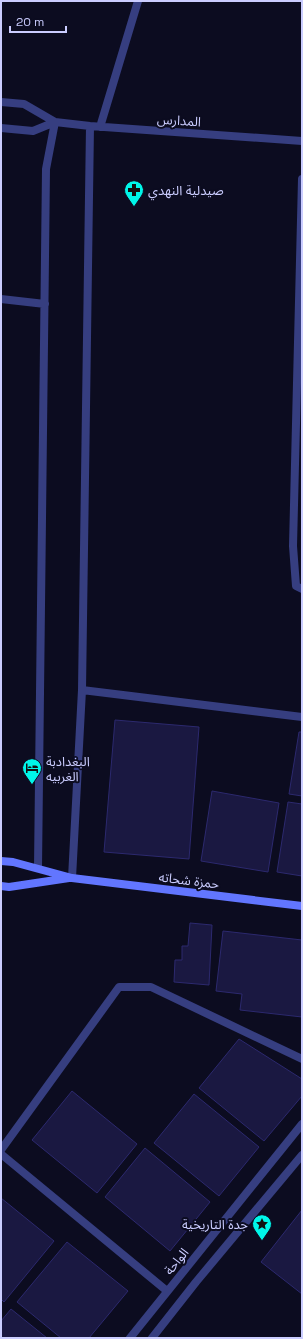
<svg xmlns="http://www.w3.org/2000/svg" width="303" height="1339" font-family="'Space Grotesk','Noto Sans Arabic',sans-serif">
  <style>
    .building { fill: #1a1841; stroke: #2c296e }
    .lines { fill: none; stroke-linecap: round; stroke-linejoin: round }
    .lane { stroke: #363e80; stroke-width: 8 }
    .street { stroke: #363e80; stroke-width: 8 }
    .secondary { stroke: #6276ff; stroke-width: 8 }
    .labels { text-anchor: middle; stroke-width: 4; stroke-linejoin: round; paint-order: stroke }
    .street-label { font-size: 13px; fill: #cbcdff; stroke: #0c0c20 }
    .poi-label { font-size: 13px; fill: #cbcdff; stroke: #0c0c20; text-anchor: start }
  </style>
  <rect width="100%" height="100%" fill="#0c0c20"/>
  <!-- building -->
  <path class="building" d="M115 720 199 727 189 859 104 852Z
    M299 732H302V796L289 794Z
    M212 791 279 803 268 872 201 861Z
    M288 802 302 804V876L277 872Z
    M190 923 212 925 209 985 174 982 175 960H182V946H188Z
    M223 931 302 940V1017L240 1010 242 994 216 991Z
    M239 1039 302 1079V1096L264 1141 199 1088Z
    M72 1091 137 1144 97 1193 32 1140Z
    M194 1094 259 1147 219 1196 154 1143Z
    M145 1148 210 1202 170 1251 105 1197Z
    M1 1198 54 1241 4 1302 1 1299Z
    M302 1210V1294L261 1262Z
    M67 1242 128 1291 89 1338H61L17 1302Z
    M11 1309 47 1338H1V1321Z"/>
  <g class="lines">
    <!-- lane -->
    <path class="lane" d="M1 1150 119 987H151L302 1059"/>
    <!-- street -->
    <path class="street" d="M1 102 24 104 55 122 33 131 1 128
      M100 127 138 1
      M302 179 293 546 296 586 302 589
      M1 299 45 304
      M82 690 302 717
      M38 868 46 169 55 122 90 126 302 141
      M72 878 82 690 90 126
      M1 1154 167 1291
      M130 1338 302 1124
      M152 1338 196 1282 302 1155"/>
    <!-- secondary -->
    <path class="secondary" d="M1 861 13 862 72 878 302 906
      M1 886 9 887 69 878"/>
  </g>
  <!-- icons -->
  <defs>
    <g id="pharmacy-pin" transform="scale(1)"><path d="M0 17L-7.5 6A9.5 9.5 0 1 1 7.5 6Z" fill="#00f6e9" stroke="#0c0c20"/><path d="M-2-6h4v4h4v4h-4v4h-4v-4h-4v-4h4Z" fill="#111"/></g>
    <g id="hotel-pin" transform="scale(1)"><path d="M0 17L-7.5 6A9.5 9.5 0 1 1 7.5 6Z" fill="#00f6e9" stroke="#0c0c20"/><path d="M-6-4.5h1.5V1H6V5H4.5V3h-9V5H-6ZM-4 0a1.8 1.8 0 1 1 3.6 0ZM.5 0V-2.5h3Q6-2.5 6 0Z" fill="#111"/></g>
    <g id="sight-pin" transform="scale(1)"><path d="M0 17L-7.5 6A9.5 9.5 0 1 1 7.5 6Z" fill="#00f6e9" stroke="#0c0c20"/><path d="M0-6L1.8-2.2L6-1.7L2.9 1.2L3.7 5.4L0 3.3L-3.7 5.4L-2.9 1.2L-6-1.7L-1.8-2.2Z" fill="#111"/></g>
  </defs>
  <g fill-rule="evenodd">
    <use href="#pharmacy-pin" x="134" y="190"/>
    <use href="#hotel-pin" x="32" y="768"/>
    <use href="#sight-pin" x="262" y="1224"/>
  </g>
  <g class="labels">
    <!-- street labels -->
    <g class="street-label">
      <text transform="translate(179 120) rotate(4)" y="5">المدارس</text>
      <text transform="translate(189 880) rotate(7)" y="5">حمزة شحاته</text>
      <text transform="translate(176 1261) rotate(-51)" y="5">الواحة</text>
    </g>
    <!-- poi labels -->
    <g class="poi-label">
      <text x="148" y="195">صيدلية النهدي</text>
      <text x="46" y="766">البغدادبة<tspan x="46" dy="15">الغربيه</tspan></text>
      <text x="248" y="1229" text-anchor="end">جدة التاريخية</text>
    </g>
  </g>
  <!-- border -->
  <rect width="303" height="1339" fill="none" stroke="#cbcdff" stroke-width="4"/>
  <!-- scale -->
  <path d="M10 26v6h56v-6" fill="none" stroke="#cbcdff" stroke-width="2"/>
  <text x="16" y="26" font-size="12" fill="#cbcdff" stroke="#0c0c20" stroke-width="3" paint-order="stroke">20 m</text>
</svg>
